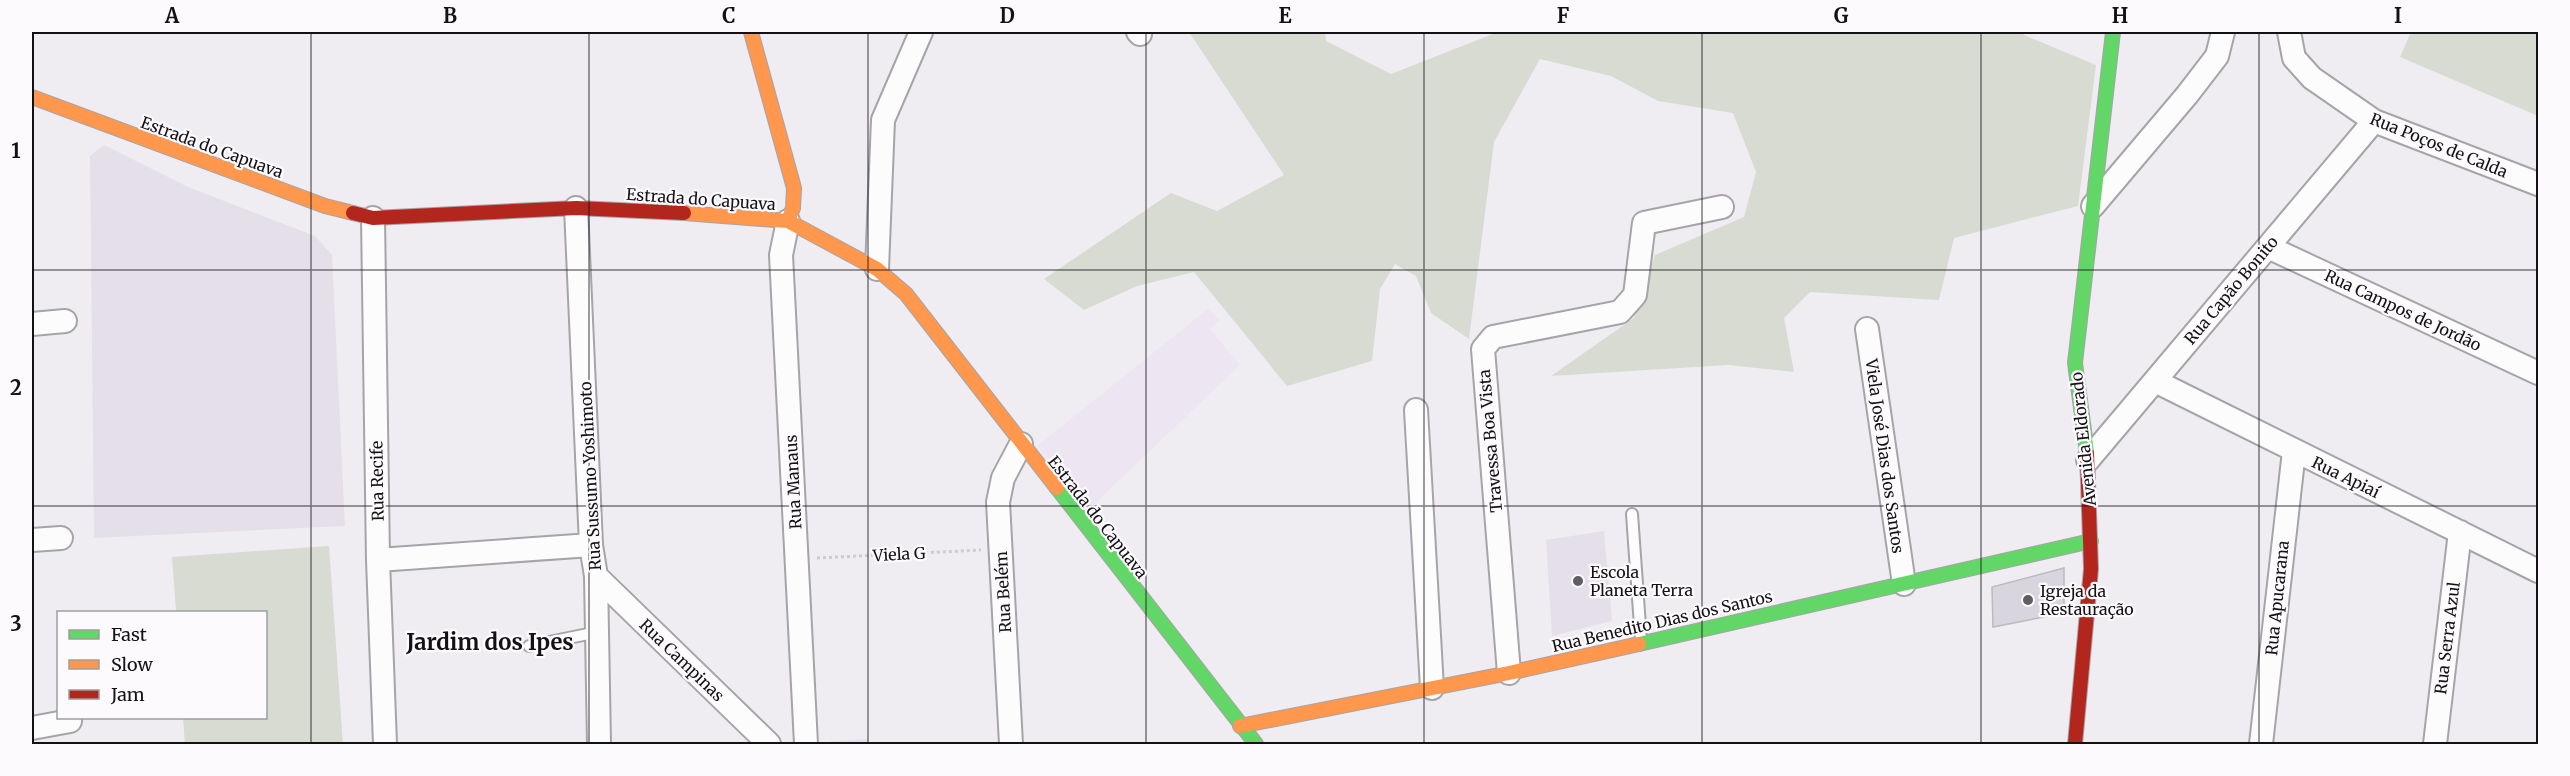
<svg xmlns="http://www.w3.org/2000/svg" width="2570" height="776" font-family="Merriweather,serif">
  <style>
    .industrial { fill: #eee5f2 }
    .built { fill: #e5dfe9 }
    .green { fill: #d7dbd1 }
    .building { fill: #d8d5df; stroke: #bcbabe; stroke-width: 1.5 }
    .lines { fill: none; stroke-linecap: round; stroke-linejoin: round }
    .lane-casing { stroke: #a6a4a8; stroke-width: 14 }
    .street-casing { stroke: #a6a4a8; stroke-width: 26 }
    .fast-casing { stroke: #a6a4a8; stroke-width: 16 }
    .slow-casing { stroke: #a6a4a8; stroke-width: 16 }
    .jam-casing { stroke: #a6a4a8; stroke-width: 16 }
    .path { stroke: #cccccd; stroke-width: 3; stroke-dasharray: 3 3; stroke-linecap: butt }
    .lane { stroke: #fdfcfd; stroke-width: 10 }
    .street { stroke: #fdfcfd; stroke-width: 22 }
    .fast { stroke: #63d668; stroke-width: 14 }
    .slow { stroke: #ff974d; stroke-width: 14 }
    .jam { stroke: #b3261e; stroke-width: 14 }
    .grid { fill: none; stroke: #131114; stroke-width: 1.5; stroke-opacity: 0.55 }
    .poi-dot { fill: #605e62; stroke: #fdfafe; stroke-width: 2 }
    .labels { text-anchor: middle; stroke-width: 4.5; stroke-linejoin: round; paint-order: stroke }
    .street-label { font-size: 16px; fill: #131114; stroke: #fdfafe }
    .poi-label { font-size: 16px; fill: #131114; stroke: #fdfafe; text-anchor: start }
    .district-label { font-size: 22px; font-weight: bold; fill: #131114; stroke: #fdfafe }
    .neatline { fill: none; stroke: #131114; stroke-width: 2 }
    .grid-label { font-size: 20px; text-anchor: middle; font-weight: bold; fill: #131114 }
  </style>
  <rect width="100%" height="100%" fill="#f0edf2"/>
  <!-- industrial -->
  <path class="industrial" d="M1208 309 1220 320 1210 329 1240 365 1087 511 1037 446Z"/>
  <!-- built -->
  <path class="built" d="M104 145 188 187 315 236 332 255 345 526 94 538 90 156Z
    M1604 531 1612 621 1552 636 1546 540Z
    M868 739 869 744H831V741Z"/>
  <!-- green -->
  <path class="green" d="M1189 32H1325L1326 41 1391 74 1498 32H2023L2024 35 2096 65 2078 206 1954 238 1939 300 1810 292 1784 318 1794 372 1728 365 1551 376 1634 318 1655 255 1744 217 1756 172 1733 113 1658 101 1611 76 1540 59 1494 142 1469 339 1431 313 1416 276 1395 264 1380 289 1372 361 1287 386 1194 272 1137 286 1084 310 1044 279 1171 193 1217 211 1284 175Z
    M2411 32H2538V116L2400 57Z
    M329 546 343 744H185L183 718H266V612H176L172 557Z"/>
  <!-- building -->
  <path class="building" d="M2064 568V613L1993 627 1992 587Z"/>
  <g class="lines">
    <!-- lane casing -->
    <g class="lane-casing">
      <path id="lane" d="M1632 514 1641 640
        M529 646 598 632"/>
    </g>
    <!-- street casing -->
    <g class="street-casing">
      <path id="street" d="M1138 32 1140 34
        M2289 32 2294 58 2312 78 2374 121 2538 184
        M2093 206 2187 95 2217 56 2223 32
        M576 208 591 545 596 576 599 744
        M373 218 378 560 385 744
        M788 221 781 255 806 744
        M2268 247 2538 373
        M877 269 883 120 921 32
        M32 324 65 321
        M1867 329 1904 584
        M2155 381 2538 571
        M1416 410 1432 688
        M2088 460 2374 121
        M32 540 61 538
        M378 560 591 545
        M596 576 769 744
        M1509 673 1483 349 1493 337 1620 312 1635 295 1644 223 1722 207
        M32 728 70 721
        M1011 744 998 502 1003 478 1021 444
        M2261 744 2294 451
        M2435 744 2460 532"/>
    </g>
    <!-- fast casing -->
    <g class="fast-casing">
      <path id="fast" d="M2087 453 2075 363 2113 32
        M1057 488 1256 744
        M1639 644 2091 541"/>
    </g>
    <!-- slow casing -->
    <g class="slow-casing">
      <path id="slow" d="M751 32 794 188 793 208 788 221
        M32 97 325 206 353 213
        M684 213 788 221 877 269 906 294 1057 488
        M1240 726 1509 673 1639 644"/>
    </g>
    <!-- jam casing -->
    <g class="jam-casing">
      <path id="jam" d="M353 213 373 218 576 208 684 213
        M2075 744 2091 569 2087 453"/>
    </g>
    <!-- path -->
    <path class="path" d="M817 558 981 550"/>
    <!-- lane -->
    <use href="#lane" class="lane"/>
    <!-- street -->
    <use href="#street" class="street"/>
    <!-- fast -->
    <use href="#fast" class="fast"/>
    <!-- slow -->
    <use href="#slow" class="slow"/>
    <!-- jam -->
    <use href="#jam" class="jam"/>
  </g>
  <!-- grid -->
  <path class="grid" d="M311 32V744M589 32V744M868 32V744M1146 32V744M1424 32V744M1702 32V744M1981 32V744M2259 32V744M32 270H2538M32 506H2538"/>
  <!-- markers -->
  <g class="poi-dot">
    <circle cx="1578" cy="581" r="6"/>
    <circle cx="2028" cy="600" r="6"/>
  </g>
  <g class="labels">
    <!-- street labels -->
    <g class="street-label">
      <text transform="translate(2439 145) rotate(22)" y="6">Rua Poços de Calda</text>
      <text transform="translate(212 147) rotate(20)" y="6">Estrada do Capuava</text>
      <text transform="translate(701 199) rotate(4)" y="6">Estrada do Capuava</text>
      <text transform="translate(2231 290) rotate(-50)" y="6">Rua Capão Bonito</text>
      <text transform="translate(2403 310) rotate(25)" y="6">Rua Campos de Jordão</text>
      <text transform="translate(2083 439) rotate(-96)" y="6">Avenida Eldorado</text>
      <text transform="translate(1490 441) rotate(-95)" y="6">Travessa Boa Vista</text>
      <text transform="translate(1885 456) rotate(82)" y="6">Viela José Dias dos Santos</text>
      <text transform="translate(590 476) rotate(-93)" y="6">Rua Sussumo Yoshimoto</text>
      <text transform="translate(2346 477) rotate(26)" y="6">Rua Apiaí</text>
      <text transform="translate(377 481) rotate(-91)" y="6">Rua Recife</text>
      <text transform="translate(793 482) rotate(-93)" y="6">Rua Manaus</text>
      <text transform="translate(1098 517) rotate(52)" y="6">Estrada do Capuava</text>
      <text transform="translate(899 554) rotate(-3)" y="6">Viela G</text>
      <text transform="translate(1003 592) rotate(-93)" y="6">Rua Belém</text>
      <text transform="translate(2277 598) rotate(-84)" y="6">Rua Apucarana</text>
      <text transform="translate(1662 621) rotate(-13)" y="6">Rua Benedito Dias dos Santos</text>
      <text transform="translate(2447 638) rotate(-83)" y="6">Rua Serra Azul</text>
      <text transform="translate(682 660) rotate(44)" y="6">Rua Campinas</text>
    </g>
    <!-- poi labels -->
    <g class="poi-label">
      <text x="1590" y="578">Escola<tspan x="1590" dy="18">Planeta Terra</tspan></text>
      <text x="2040" y="597">Igreja da<tspan x="2040" dy="18">Restauração</tspan></text>
    </g>
    <!-- district labels -->
    <g class="district-label">
      <text x="490" y="650">Jardim dos Ipes</text>
    </g>
  </g>
  <!-- border -->
  <rect width="2570" height="776" fill="none" stroke="#fdfafe" stroke-width="66"/>
  <!-- legend -->
  <rect x="57" y="611" width="210" height="108" fill="#fdfafe" stroke="#9f9da0" stroke-width="1.5"/>
  <rect x="69" y="630" width="30" height="9" fill="#63d668" stroke="#9f9da0" stroke-width="1.5"/>
  <text x="111" y="641" font-size="18" fill="#131114">Fast</text>
  <rect x="69" y="660" width="30" height="9" fill="#ff974d" stroke="#9f9da0" stroke-width="1.5"/>
  <text x="111" y="671" font-size="18" fill="#131114">Slow</text>
  <rect x="69" y="690" width="30" height="9" fill="#b3261e" stroke="#9f9da0" stroke-width="1.5"/>
  <text x="111" y="701" font-size="18" fill="#131114">Jam</text>
  <rect x="33" y="33" width="2504" height="710" class="neatline"/>
  <g class="grid-label">
    <text x="172" y="23">A</text>
    <text x="450" y="23">B</text>
    <text x="729" y="23">C</text>
    <text x="1007" y="23">D</text>
    <text x="1285" y="23">E</text>
    <text x="1563" y="23">F</text>
    <text x="1841" y="23">G</text>
    <text x="2120" y="23">H</text>
    <text x="2398" y="23">I</text>
    <text x="16" y="158">1</text>
    <text x="16" y="395">2</text>
    <text x="16" y="631">3</text>
  </g>
</svg>
